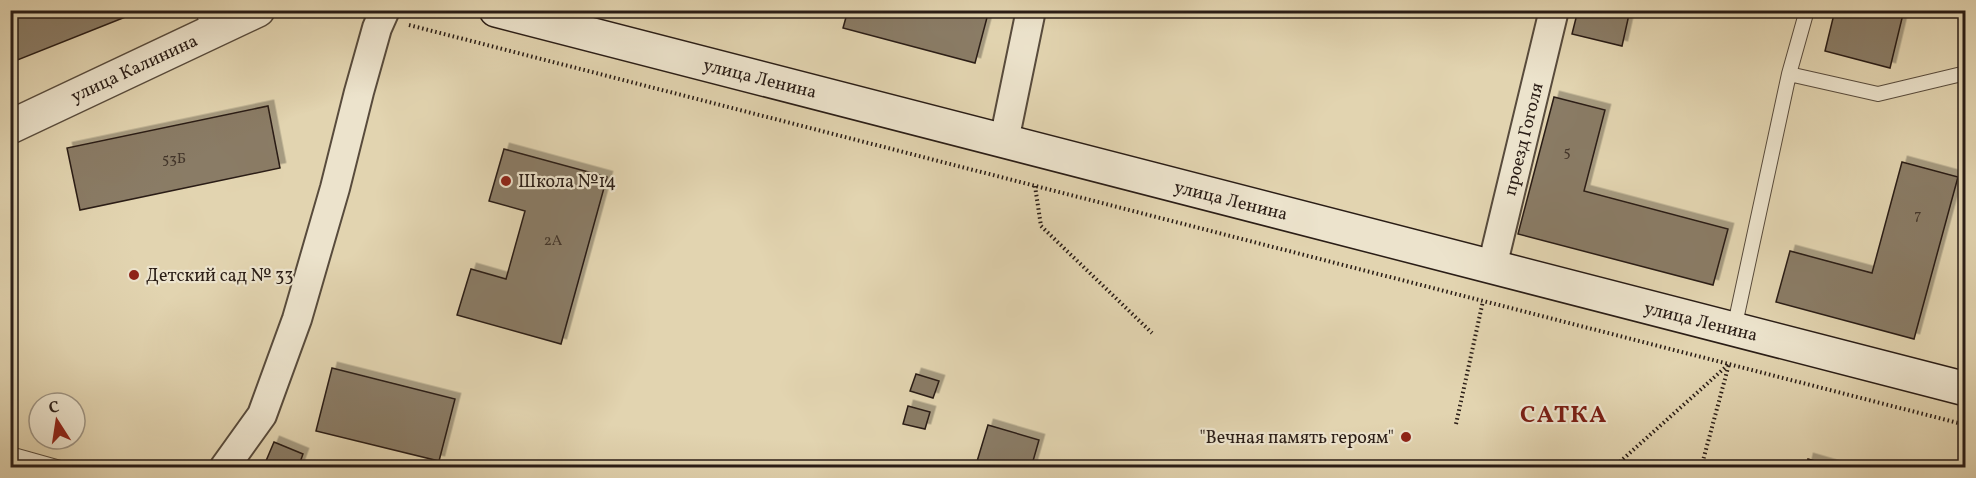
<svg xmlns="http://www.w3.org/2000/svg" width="1976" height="478" font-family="Vollkorn,serif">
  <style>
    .building { fill: #8a7c66; stroke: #2a1d16; stroke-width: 1.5; filter: url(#shadow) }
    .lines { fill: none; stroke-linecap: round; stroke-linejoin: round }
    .service-casing { stroke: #584b3c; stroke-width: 16 }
    .minor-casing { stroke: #584b3c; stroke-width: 32 }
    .tertiary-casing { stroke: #584b3c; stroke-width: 36 }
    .secondary-casing { stroke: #2a1d16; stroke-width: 36 }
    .path { stroke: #2a1d16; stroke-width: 4; stroke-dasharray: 1.5 3; stroke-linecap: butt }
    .service { stroke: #ece3cc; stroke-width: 14 }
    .minor { stroke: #ece3cc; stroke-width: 28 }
    .tertiary { stroke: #ece3cc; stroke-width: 33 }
    .secondary { stroke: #ece3cc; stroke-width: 33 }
    .poi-dot { fill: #8f2418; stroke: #ece3cc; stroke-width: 2 }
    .labels { text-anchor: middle; stroke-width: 4.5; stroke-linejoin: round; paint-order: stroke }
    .number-label { font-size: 15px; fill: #42352a }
    .street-label { font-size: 18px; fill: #2a1d16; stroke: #ece3cc }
    .poi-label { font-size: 18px; fill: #2a1d16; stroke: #ece3cc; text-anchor: start }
    .district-label { font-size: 24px; font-weight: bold; letter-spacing: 1.5px; fill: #7a1f14; stroke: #ece3cc }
  </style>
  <defs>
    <filter id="shadow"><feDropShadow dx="5.5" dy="-5.5" stdDeviation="0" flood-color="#0004"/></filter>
  </defs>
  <rect width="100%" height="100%" fill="#e2d4b0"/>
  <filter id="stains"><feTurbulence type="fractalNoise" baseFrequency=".00333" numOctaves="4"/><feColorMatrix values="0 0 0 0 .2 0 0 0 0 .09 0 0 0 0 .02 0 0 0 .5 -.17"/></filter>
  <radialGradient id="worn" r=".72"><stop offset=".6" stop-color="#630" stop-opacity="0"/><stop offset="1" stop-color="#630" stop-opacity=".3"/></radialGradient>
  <!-- building -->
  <path class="building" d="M10 10H143L10 63Z
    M848 10H989L975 63 843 28Z
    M1578 10H1630L1622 46 1572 34Z
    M1835 10H1904L1890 68 1825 51Z
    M1554 97 1605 110 1584 191 1728 229 1713 285 1518 234Z
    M268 106 280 168 80 210 67 148Z
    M504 149 607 177 561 344 457 315 471 269 506 279 525 211 489 201Z
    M1902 162 1958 177 1914 339 1776 302 1790 251 1872 273Z
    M332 368 455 399 439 461 316 431Z
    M916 374 939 381 933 398 910 391Z
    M908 406 930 412 925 429 903 424Z
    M988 425 1039 440 1031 468H975Z
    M274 442 303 454 298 468H263Z
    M1808 459 1839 468H1806Z"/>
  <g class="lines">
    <!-- service casing -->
    <g class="service-casing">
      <path id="service" d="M202 10 212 32
        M1789 74 1878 94 1966 73
        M1734 329 1789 74 1807 10
        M10 454 60 468"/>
    </g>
    <!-- minor casing -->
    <g class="minor-casing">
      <path id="minor" d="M1004 141 1031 10
        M1492 267 1554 10
        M224 468 262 415 297 319 335 188 359 92 377 28 385 10"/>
    </g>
    <!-- tertiary casing -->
    <g class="tertiary-casing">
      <path id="tertiary" d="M10 127 258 10"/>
    </g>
    <!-- secondary casing -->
    <g class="secondary-casing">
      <path id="secondary" d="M496 10 1966 389"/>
    </g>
    <!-- path -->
    <path class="path" d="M409 25 1966 425
      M1035 186 1041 226 1152 333
      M1456 424 1483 301
      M1613 468 1729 364 1701 468"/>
    <!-- service -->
    <use href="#service" class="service"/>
    <!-- minor -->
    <use href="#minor" class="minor"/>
    <!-- tertiary -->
    <use href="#tertiary" class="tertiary"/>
    <!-- secondary -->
    <use href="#secondary" class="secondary"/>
  </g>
  <!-- markers -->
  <g class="poi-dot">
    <circle cx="506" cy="181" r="6"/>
    <circle cx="134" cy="275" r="6"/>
    <circle cx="1406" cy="437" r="6"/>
  </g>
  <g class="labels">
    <!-- number labels -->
    <g class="number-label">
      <text x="1567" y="156">5</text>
      <text x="174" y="163">53Б</text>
      <text x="1918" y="219">7</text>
      <text x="553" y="245">2А</text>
    </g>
    <!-- street labels -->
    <g class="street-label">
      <text transform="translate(134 68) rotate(-25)" y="6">улица Калинина</text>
      <text transform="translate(760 78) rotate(14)" y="6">улица Ленина</text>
      <text transform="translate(1523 139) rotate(-76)" y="6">проезд Гоголя</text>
      <text transform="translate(1231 200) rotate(14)" y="6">улица Ленина</text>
      <text transform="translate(1701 321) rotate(14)" y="6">улица Ленина</text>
    </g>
    <!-- poi labels -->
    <g class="poi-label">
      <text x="518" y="187">Школа №14</text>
      <text x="146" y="281">Детский сад № 33</text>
      <text x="1394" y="443" text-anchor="end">"Вечная память героям"</text>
    </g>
    <!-- district labels -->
    <g class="district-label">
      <text x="1564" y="422">САТКА</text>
    </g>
  </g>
  <!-- margin -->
  <rect width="1976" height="478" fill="none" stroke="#e2d4b0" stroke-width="36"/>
  <rect x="12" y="12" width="1952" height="454" fill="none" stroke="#2a1d16" stroke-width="3"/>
  <rect x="18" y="18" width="1940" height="442" fill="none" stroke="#2a1d16" stroke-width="1.5"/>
  <!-- north arrow -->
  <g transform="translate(57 421) rotate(348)"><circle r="28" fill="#ece3cc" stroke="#9e9483" stroke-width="1.5"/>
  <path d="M0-4.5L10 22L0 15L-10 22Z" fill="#8f2418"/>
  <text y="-9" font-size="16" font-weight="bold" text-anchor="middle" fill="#2a1d16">С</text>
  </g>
  <rect width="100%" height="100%" filter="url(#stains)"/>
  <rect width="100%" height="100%" fill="url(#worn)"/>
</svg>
